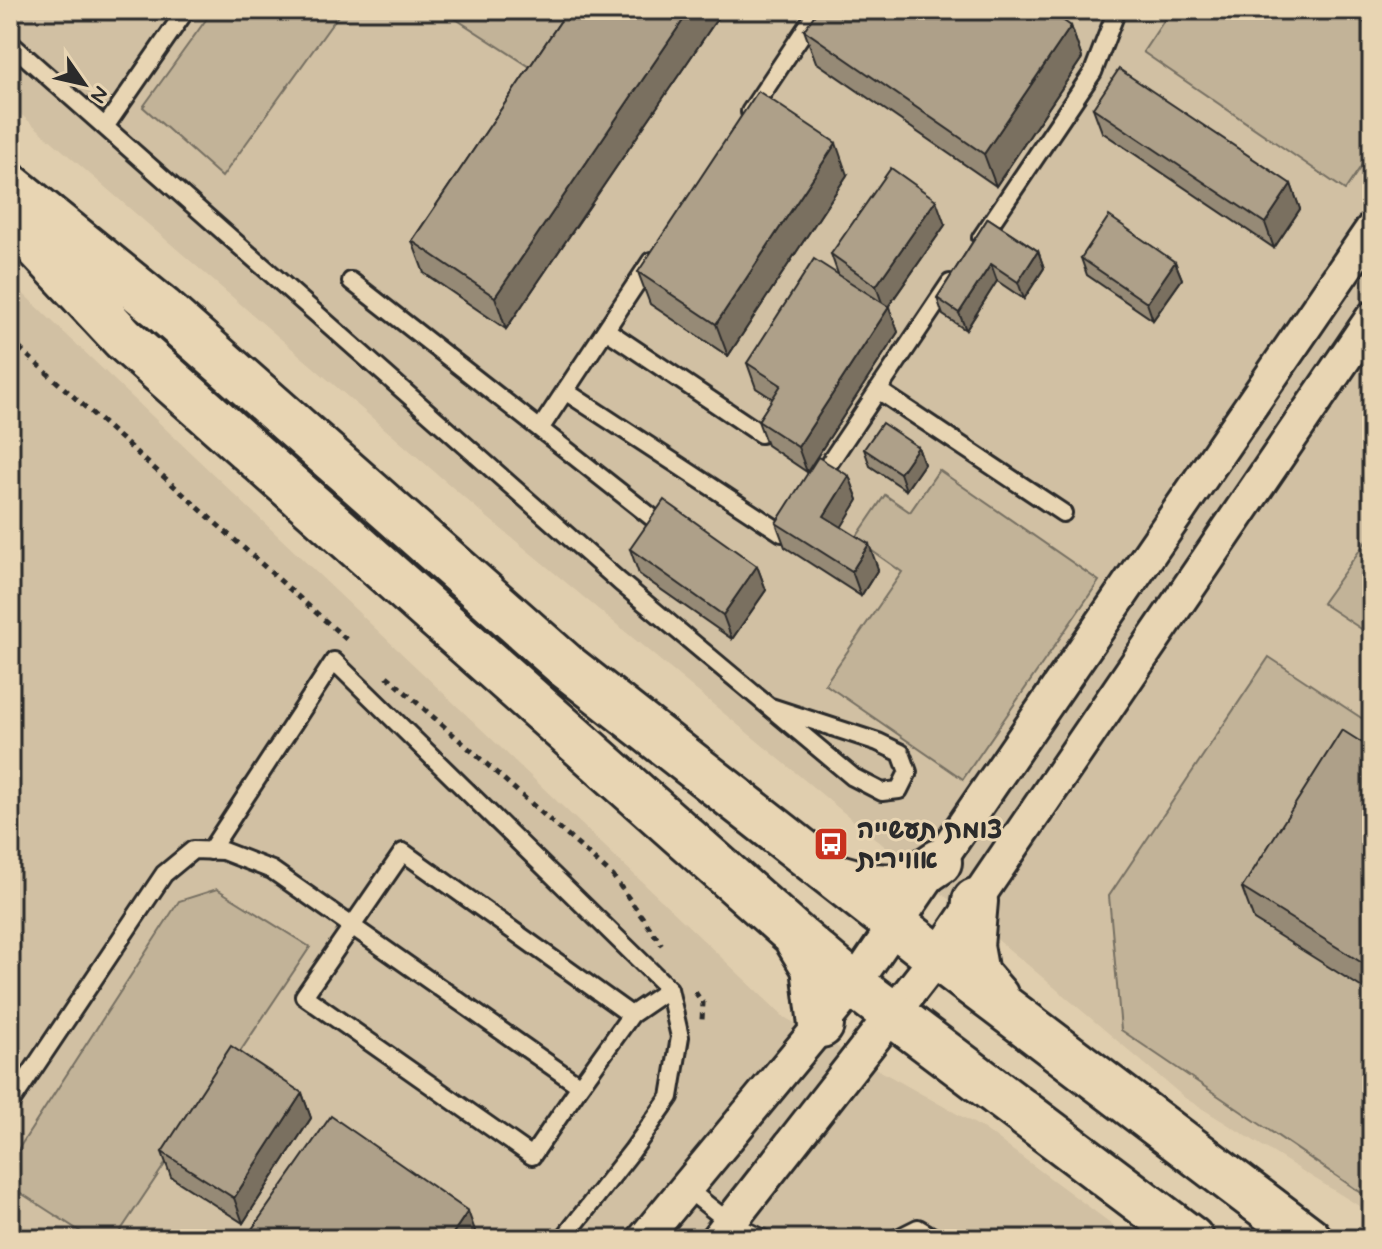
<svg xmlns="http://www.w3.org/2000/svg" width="1382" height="1249" font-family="Mynerve,'Playpen Sans Hebrew',sans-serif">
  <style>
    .built { fill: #d1c0a3 }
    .green { fill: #c2b398; stroke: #766f62; stroke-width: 2 }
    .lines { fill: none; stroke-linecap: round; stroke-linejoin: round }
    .service-casing { stroke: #2b2b2b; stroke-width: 22 }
    .minor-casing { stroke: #2b2b2b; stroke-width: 38 }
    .trunk-casing { stroke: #2b2b2b; stroke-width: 50 }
    .path { stroke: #2b2b2b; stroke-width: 5; stroke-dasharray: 6 6; stroke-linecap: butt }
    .service { stroke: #e8d5b3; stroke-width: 16 }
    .minor { stroke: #e8d5b3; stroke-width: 32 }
    .trunk { stroke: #e8d5b3; stroke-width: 44 }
    .wall { fill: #968a76; stroke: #2b2b2b; stroke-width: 2 }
    .shaded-wall { fill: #7a7060; stroke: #2b2b2b; stroke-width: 2 }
    .building { fill: #aea089; stroke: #2b2b2b; stroke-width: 2 }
    .labels { text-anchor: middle; stroke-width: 6; stroke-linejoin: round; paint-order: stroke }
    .poi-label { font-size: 26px; font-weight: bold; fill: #2b2b2b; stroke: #e8d5b3; text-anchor: start }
  </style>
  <rect width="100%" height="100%" fill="#e0ceae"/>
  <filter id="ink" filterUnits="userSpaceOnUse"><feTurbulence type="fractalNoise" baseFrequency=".0125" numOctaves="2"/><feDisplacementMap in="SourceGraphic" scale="16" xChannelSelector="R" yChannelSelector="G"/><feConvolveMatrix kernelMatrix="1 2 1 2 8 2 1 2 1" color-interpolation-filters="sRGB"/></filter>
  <g filter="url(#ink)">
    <!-- built -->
    <path class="built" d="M10 10H1372V1214L1185 1098 1022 960 488 518 10 105Z
      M10 281 784 1017 984 1129 1132 1239H10Z"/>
    <!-- green -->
    <path class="green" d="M213 10H342L222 177 143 107Z
      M442 10H578L538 72Z
      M1171 10H1345L1372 28V150L1345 190 1143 52Z
      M939 470 1099 581 963 779 825 684 902 572 855 539 885 495 910 512Z
      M1372 533V636L1322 603Z
      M1269 657 1372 725V1200L1121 1030 1109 896Z
      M217 889 310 947 115 1239H92L10 1186V1162L179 901Z"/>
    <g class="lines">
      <!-- service casing -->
      <g class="service-casing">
        <path id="service" d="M10 43 620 582 853 777 882 792 899 790 908 772 901 753 878 742 771 707
          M750 112 818 10
          M105 127 186 10
          M981 238 1093 72 1117 10
          M651 261 540 429 654 519
          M351 281 540 429
          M606 330 761 434
          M878 390 1063 513
          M565 391 782 533 791 519
          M818 480 950 283
          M580 1086 631 1015
          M10 1104 164 874 193 850 223 851 272 870 580 1086 532 1156 304 996 403 852 631 1015 669 989 334 661 210 851
          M686 1188 730 1223 763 1239
          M563 1239 632 1151 670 1097 680 1037 669 989
          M896 1239 918 1228 936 1239"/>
      </g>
      <!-- minor casing -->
      <g class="minor-casing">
        <path id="minor" d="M644 1239 854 985 1372 229
          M717 1239 937 957 1372 318"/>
      </g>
      <!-- trunk casing -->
      <g class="trunk-casing">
        <path id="trunk" d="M10 186 162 309 566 666 937 957 1309 1239
          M10 217 123 338 795 935 854 985 1191 1239
          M838 877 870 886 902 887 939 862
          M975 901 971 946 976 974 996 997
          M798 941 814 967 821 1025"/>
      </g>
      <!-- path -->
      <path class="path" d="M10 340 347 640
        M387 676 613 876 662 945
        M695 992 703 1003 702 1020"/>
      <!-- service -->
      <use href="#service" class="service"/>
      <!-- minor -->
      <use href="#minor" class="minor"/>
      <!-- trunk -->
      <use href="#trunk" class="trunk"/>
    </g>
    <!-- wall -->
    <path class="wall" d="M568 10H723L506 329 424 273 412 241Z
      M1071 26 1082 58 996 186 816 62 804 30Z
      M1093 108 1291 184 1300 209 1274 248 1102 132Z
      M847 175 728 356 650 304 638 272Z
      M988 218 1038 251 1044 268 1024 299 997 281 966 330 943 315 937 298Z
      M945 225 888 307 898 332 807 472 767 445 758 421 773 399 756 388 747 363 838 274 831 254Z
      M1081 258 1175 262 1182 279 1153 320 1087 275Z
      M918 447 924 464 906 490 870 466 864 449Z
      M849 476 858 500 841 527 878 569 861 596 785 547 776 523Z
      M630 549 757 566 766 590 732 639 639 574Z
      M1372 749V994L1254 920 1242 888Z
      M302 1093 311 1118 243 1223 171 1177 162 1152Z"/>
    <!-- shaded-wall -->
    <path class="shaded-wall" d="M690 10H723L506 329 495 297Z
      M1071 26 1082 58 996 186 984 154Z
      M836 143 847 175 728 356 716 324Z
      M1291 184 1300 209 1274 248 1265 223Z
      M936 200 945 225 885 311 876 286Z
      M1038 251 1044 268 1024 299 1018 282Z
      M1175 262 1182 279 1153 320 1147 303Z
      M991 264 997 281 966 330 959 313Z
      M889 307 898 332 807 472 798 447Z
      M918 447 924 464 906 490 900 473Z
      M849 476 858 500 833 541 824 516Z
      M869 544 878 569 861 596 852 571Z
      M757 566 766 590 732 639 723 615Z
      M302 1093 311 1118 243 1223 234 1198Z
      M468 1211 478 1239H449Z"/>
    <!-- building -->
    <path class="building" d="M568 10H690L495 297 412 241Z
      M818 10H1048L1071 26 984 154 804 30Z
      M1119 69 1291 184 1265 223 1093 108Z
      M758 91 836 143 716 324 638 272Z
      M891 168 936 200 876 286 831 254Z
      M1109 216 1175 262 1147 303 1081 258Z
      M988 218 1038 251 1018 282 991 264 959 313 937 298Z
      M814 259 889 307 798 447 758 421 781 385 747 363Z
      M882 423 918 447 900 473 864 449Z
      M818 457 849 476 824 516 869 544 852 571 776 523Z
      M664 500 757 566 723 615 630 549Z
      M1342 730 1372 749V969L1242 888Z
      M231 1046 302 1093 234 1198 162 1152Z
      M331 1116 468 1211 449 1239H245Z"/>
  </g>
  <!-- icons -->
  <defs>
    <g id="bus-square" transform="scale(1.8)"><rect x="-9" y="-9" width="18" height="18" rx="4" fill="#c8321e" stroke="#e8d5b3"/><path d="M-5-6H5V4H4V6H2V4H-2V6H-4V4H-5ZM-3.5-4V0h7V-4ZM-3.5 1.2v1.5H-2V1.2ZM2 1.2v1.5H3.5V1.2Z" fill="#fff"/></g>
  </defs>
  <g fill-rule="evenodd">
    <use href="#bus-square" x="831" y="844"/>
  </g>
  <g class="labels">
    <!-- poi labels -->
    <g class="poi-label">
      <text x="857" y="838">צומת תעשייה<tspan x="857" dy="30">אווירית</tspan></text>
    </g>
  </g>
  <!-- margin -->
  <rect width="1382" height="1249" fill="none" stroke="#e8d5b3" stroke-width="40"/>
  <rect x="20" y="20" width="1342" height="1209" fill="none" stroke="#2b2b2b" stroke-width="3" filter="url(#ink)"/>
  <!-- north arrow -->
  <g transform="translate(84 84) rotate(124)" stroke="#e8d5b3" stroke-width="6" paint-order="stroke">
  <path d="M0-6L14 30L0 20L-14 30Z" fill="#2b2b2b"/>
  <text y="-12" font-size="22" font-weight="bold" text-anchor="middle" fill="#2b2b2b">N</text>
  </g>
</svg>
